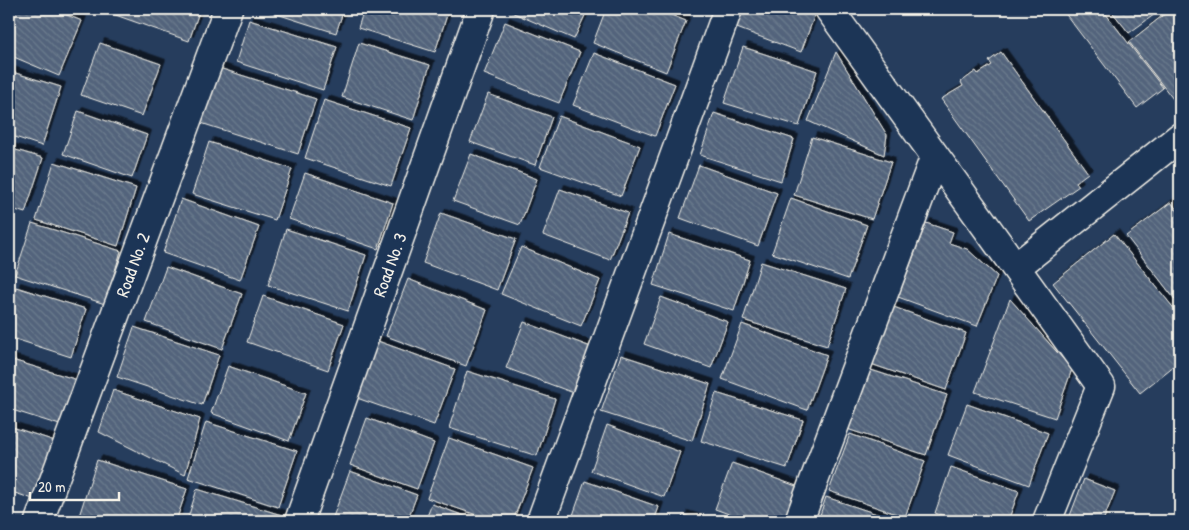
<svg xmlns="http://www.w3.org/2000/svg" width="1189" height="530" font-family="'Patrick Hand',sans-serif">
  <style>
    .building { fill: url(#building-back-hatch); stroke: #f4f1e8; filter: url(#shadow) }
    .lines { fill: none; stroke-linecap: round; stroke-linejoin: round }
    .minor-casing { stroke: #f4f1e8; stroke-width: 31 }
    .minor { stroke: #1d3557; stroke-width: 28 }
    .labels { text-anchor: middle; stroke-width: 5; stroke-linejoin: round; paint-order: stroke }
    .street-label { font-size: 18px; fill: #f4f1e8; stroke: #1d3557 }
  </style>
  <defs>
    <pattern id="building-back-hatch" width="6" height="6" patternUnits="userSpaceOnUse" patternTransform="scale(1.25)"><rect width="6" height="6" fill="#52647b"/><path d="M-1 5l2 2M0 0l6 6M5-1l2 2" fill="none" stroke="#6c7b8e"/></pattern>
    <filter id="shadow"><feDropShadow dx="4.5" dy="-4.5" stdDeviation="0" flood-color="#0009"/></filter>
  </defs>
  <rect width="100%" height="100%" fill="#263d5d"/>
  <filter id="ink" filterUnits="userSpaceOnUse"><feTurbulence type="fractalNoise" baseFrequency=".02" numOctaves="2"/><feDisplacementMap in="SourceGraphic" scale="10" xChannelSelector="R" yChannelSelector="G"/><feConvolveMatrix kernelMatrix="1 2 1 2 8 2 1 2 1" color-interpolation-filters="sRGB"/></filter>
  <g filter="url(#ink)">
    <!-- building -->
    <path class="building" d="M9 9H52L82 21 59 76 9 55Z
      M109 9H200L189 41 107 12Z
      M261 9H344L336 33Z
      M364 9H449L435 52 358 28Z
      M504 9H588L574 39Z
      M606 9H656L686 21 666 72 593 43Z
      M741 9H817L801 52 734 27Z
      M1068 9H1102L1163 88 1137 108 1064 12Z
      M1110 9H1162L1129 33Z
      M1171 9H1180V108L1129 42Z
      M249 20 337 47 323 90 236 62Z
      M505 22 580 52 559 103 484 74Z
      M100 43 161 64 142 116 81 95Z
      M359 43 430 65 413 120 342 97Z
      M743 47 817 71 799 126 724 103Z
      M836 52 887 135 884 155 808 121Z
      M1001 52 1088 173 1076 182 1079 186 1029 221 941 99 963 86 961 82 976 71 978 74 992 65 989 61Z
      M594 53 675 84 655 136 573 105Z
      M219 68 316 99 298 154 201 123Z
      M9 71 61 87 42 146 9 135Z
      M488 94 552 117 535 165 470 142Z
      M324 100 411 128 391 186 305 158Z
      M78 111 147 135 132 178 63 154Z
      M714 113 794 139 781 181 700 155Z
      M559 116 640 146 621 196 540 167Z
      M812 137 891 162 872 219 794 195Z
      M209 142 292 169 275 220 192 194Z
      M9 148 43 158 25 213 9 208Z
      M471 154 537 179 520 225 453 201Z
      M54 162 136 188 118 246 36 220Z
      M699 165 777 193 758 246 680 218Z
      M305 173 393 203 378 249 289 219Z
      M560 189 628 213 610 260 543 235Z
      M791 198 867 225 848 279 772 253Z
      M181 199 259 227 240 280 163 253Z
      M1171 202 1180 214V306L1126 236Z
      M441 213 516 239 497 290 423 263Z
      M32 223 121 251 105 304 15 275Z
      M926 223 953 232 949 243 967 249 997 276 977 326 898 297Z
      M286 229 366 255 348 311 268 285Z
      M669 234 750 260 734 311 653 285Z
      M1114 234 1180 316V361L1140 393 1053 283Z
      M521 247 600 280 581 326 501 294Z
      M761 262 846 289 827 346 743 320Z
      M166 267 242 294 222 349 146 322Z
      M408 279 487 310 466 366 386 336Z
      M16 287 86 309 71 357 9 337V311Z
      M263 296 344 324 328 370 247 342Z
      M661 297 728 322 711 368 644 344Z
      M1010 299 1072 369 1055 418 975 392Z
      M888 305 966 333 946 390 868 363Z
      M524 322 591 347 574 393 506 368Z
      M742 324 827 355 807 410 722 379Z
      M134 327 219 355 202 405 117 377Z
      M375 340 455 369 434 425 354 397Z
      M621 355 710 384 692 441 601 412Z
      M9 359 81 381 66 427 9 409Z
      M228 366 306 393 289 441 211 413Z
      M862 367 947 395 926 455 841 427Z
      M467 371 555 399 537 456 449 428Z
      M113 390 200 419 185 475 99 432Z
      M716 393 803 420 787 468 701 441Z
      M967 404 1048 433 1029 485 948 455Z
      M367 418 434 443 417 489 350 465Z
      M206 422 297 451 278 507 188 478Z
      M607 425 680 452 664 497 591 471Z
      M9 426 61 443 42 502 9 491Z
      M850 434 925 461 905 517 829 491Z
      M449 438 533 468 513 521H494L427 498Z
      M97 460 187 489 176 521H96L79 516Z
      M732 463 799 487 786 521H748L715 509Z
      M951 467 1019 491 1008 521H958L935 513Z
      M350 471 417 495 407 521H344L333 517Z
      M1084 479 1115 491 1103 521H1068Z
      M585 481 659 507 654 521H571Z
      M197 489 288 517 286 521H187Z
      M826 497 898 521H818Z
      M432 504 478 521H425Z
      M683 515 702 521H681Z"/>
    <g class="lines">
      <!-- minor casing -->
      <g class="minor-casing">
        <path id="minor" d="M829 9 1101 386 1047 521
          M1016 267 1180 137
          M39 521 228 9
          M299 521 481 9
          M541 521 728 9
          M799 521 935 156"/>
      </g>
      <!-- minor -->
      <use href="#minor" class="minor"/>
    </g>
  </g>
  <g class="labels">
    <!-- street labels -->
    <g class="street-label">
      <text transform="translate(133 265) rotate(-70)" y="6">Road No. 2</text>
      <text transform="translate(390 265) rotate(-70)" y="6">Road No. 3</text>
    </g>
  </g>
  <!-- margin -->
  <rect width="1189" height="530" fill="none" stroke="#1d3557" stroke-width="30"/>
  <rect x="15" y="15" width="1159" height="500" fill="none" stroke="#f4f1e8" stroke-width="2" filter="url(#ink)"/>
  <!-- scale -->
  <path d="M30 492v8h89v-8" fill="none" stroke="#f4f1e8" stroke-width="2.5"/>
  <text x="38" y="492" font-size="15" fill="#f4f1e8" stroke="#1d3557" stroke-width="4" paint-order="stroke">20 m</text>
</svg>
